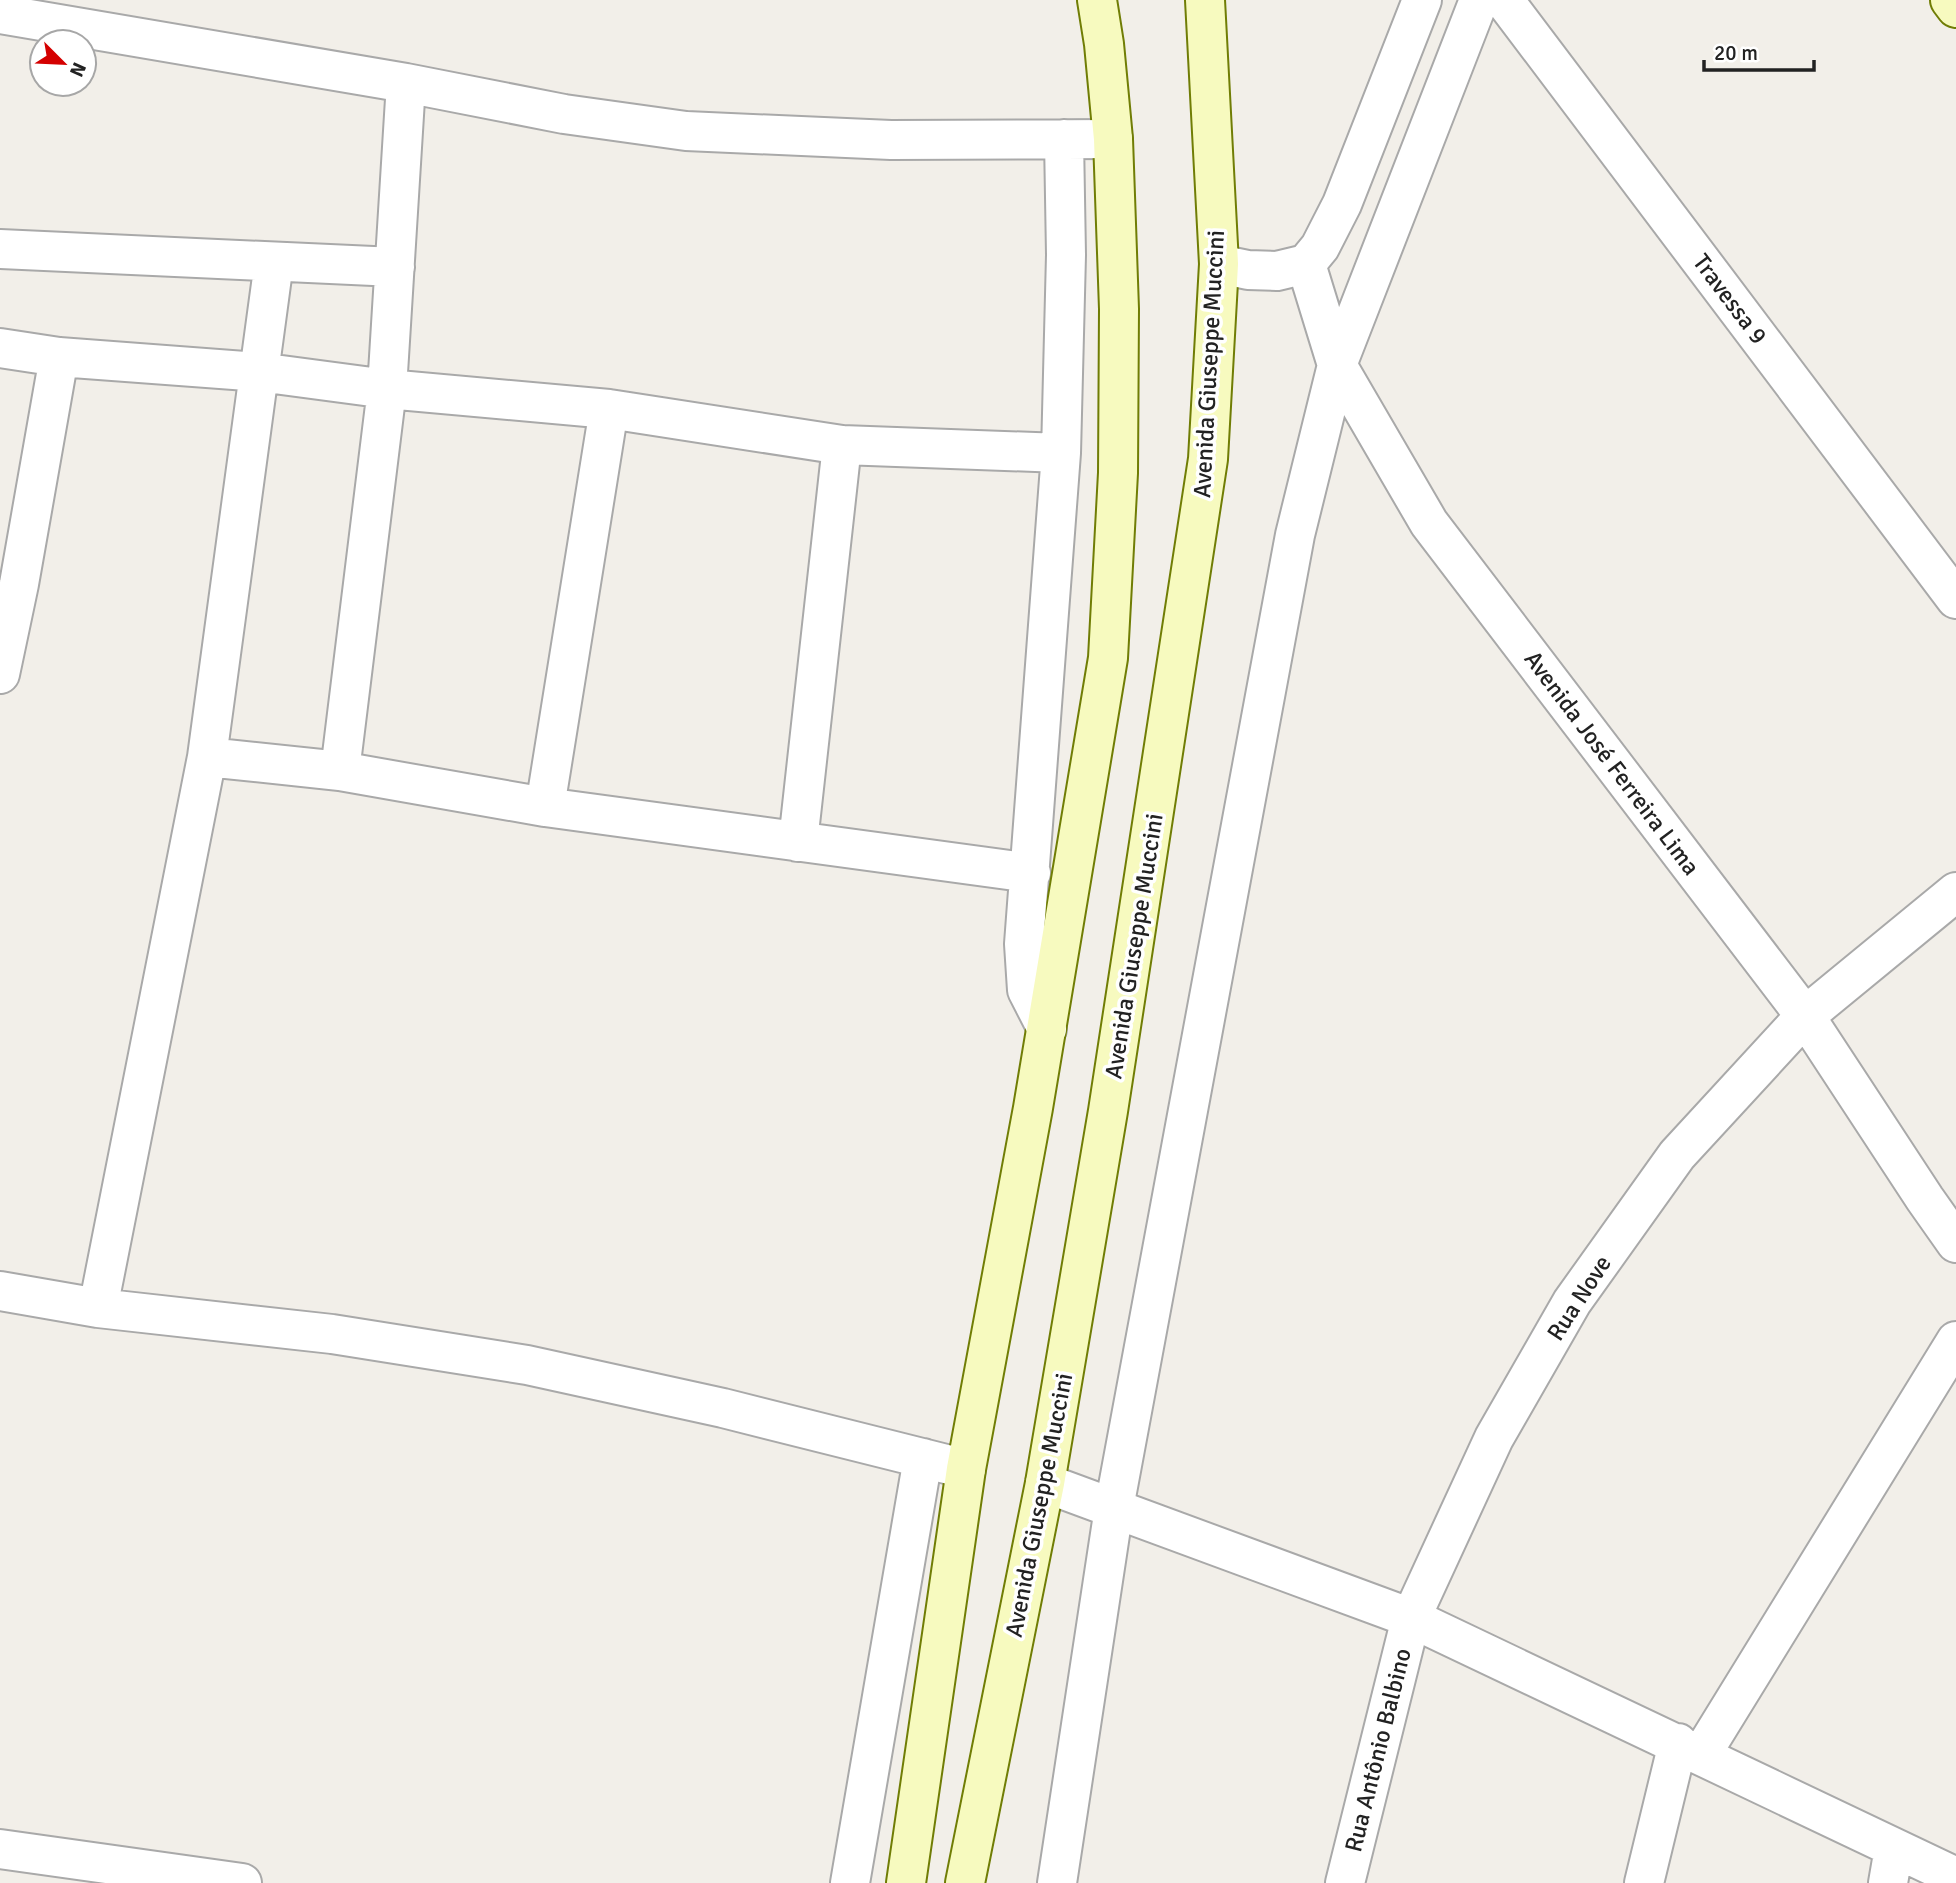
<svg xmlns="http://www.w3.org/2000/svg" width="1956" height="1883" font-family="Signika,sans-serif">
  <style>
    .lines { fill: none; stroke-linecap: round; stroke-linejoin: round }
    .street-casing { stroke: #a9a9a9; stroke-width: 42 }
    .secondary-casing { stroke: #707d05; stroke-width: 42 }
    .street { stroke: #fff; stroke-width: 38 }
    .secondary { stroke: #f7fabf; stroke-width: 38 }
    .labels { text-anchor: middle; stroke-width: 7; stroke-linejoin: round; paint-order: stroke }
    .street-label { font-size: 24px; fill: #222; stroke: #fff }
  </style>
  <rect width="100%" height="100%" fill="#f2efe9"/>
  <g class="lines">
    <!-- street casing -->
    <g class="street-casing">
      <path id="street" d="M1504 0 1956 599
        M0 14 406 83 564 114 686 131 891 140 1113 139
        M0 249 395 267
        M1219 264 1248 270 1277 271 1306 264 1320 247 1342 204 1422 0
        M1306 264 1337 365 1429 523 1805 1016 1925 1199 1956 1243
        M0 348 59 357 259 372 387 389 609 409 842 445 1061 453
        M0 674 19 584 59 357
        M207 757 340 771 545 807 1031 873
        M340 771 387 389 406 83
        M545 807 609 409
        M798 842 842 445
        M1047 1029 1027 990 1024 944 1061 453 1066 255 1064 139
        M0 1291 98 1308 332 1334 527 1365 723 1408 966 1469
        M98 1308 207 757 274 262
        M1045 1483 1411 1618 1956 1877
        M1701 1755 1956 1341
        M0 1849 242 1883
        M850 1883 923 1458
        M1057 1883 1114 1508 1295 535 1337 365 1479 0
        M1345 1883 1411 1618 1494 1438 1572 1302 1677 1155 1805 1016 1956 892
        M1644 1883 1678 1743
        M1888 1883 1894 1848"/>
    </g>
    <!-- secondary casing -->
    <g class="secondary-casing">
      <path id="secondary" d="M1950 0 1956 8
        M906 1883 966 1469 1033 1108 1108 658 1118 473 1119 309 1113 139 1104 44 1097 0
        M965 1883 1045 1483 1108 1111 1208 459 1219 264 1205 0"/>
    </g>
    <!-- street -->
    <use href="#street" class="street"/>
    <!-- secondary -->
    <use href="#secondary" class="secondary"/>
  </g>
  <g class="labels">
    <!-- street labels -->
    <g class="street-label">
      <text transform="translate(1730 299) rotate(53)" y="8">Travessa 9</text>
      <text transform="translate(1209 364) rotate(-87)" y="8">Avenida Giuseppe Muccini</text>
      <text transform="translate(1612 763) rotate(53)" y="8">Avenida José Ferreira Lima</text>
      <text transform="translate(1134 946) rotate(-81)" y="8">Avenida Giuseppe Muccini</text>
      <text transform="translate(1579 1298) rotate(-57)" y="8">Rua Nove</text>
      <text transform="translate(1039 1505) rotate(-79)" y="8">Avenida Giuseppe Muccini</text>
      <text transform="translate(1378 1750) rotate(-76)" y="8">Rua Antônio Balbino</text>
    </g>
  </g>
  <!-- north arrow -->
  <g transform="translate(63 63) rotate(114)"><circle r="33" fill="#ffffff" stroke="#a7a7a7" stroke-width="2"/>
  <path d="M0-5L12 26L0 18L-12 26Z" fill="#d40000"/>
  <text y="-10" font-size="19" font-weight="bold" text-anchor="middle" fill="#222222">N</text>
  </g>
  <!-- scale -->
  <path d="M1704 60v10h110v-10" fill="none" stroke="#222222" stroke-width="3.5"/>
  <text x="1714" y="60" font-size="21" fill="#222222" stroke="#ffffff" stroke-width="5" paint-order="stroke">20 m</text>
</svg>
